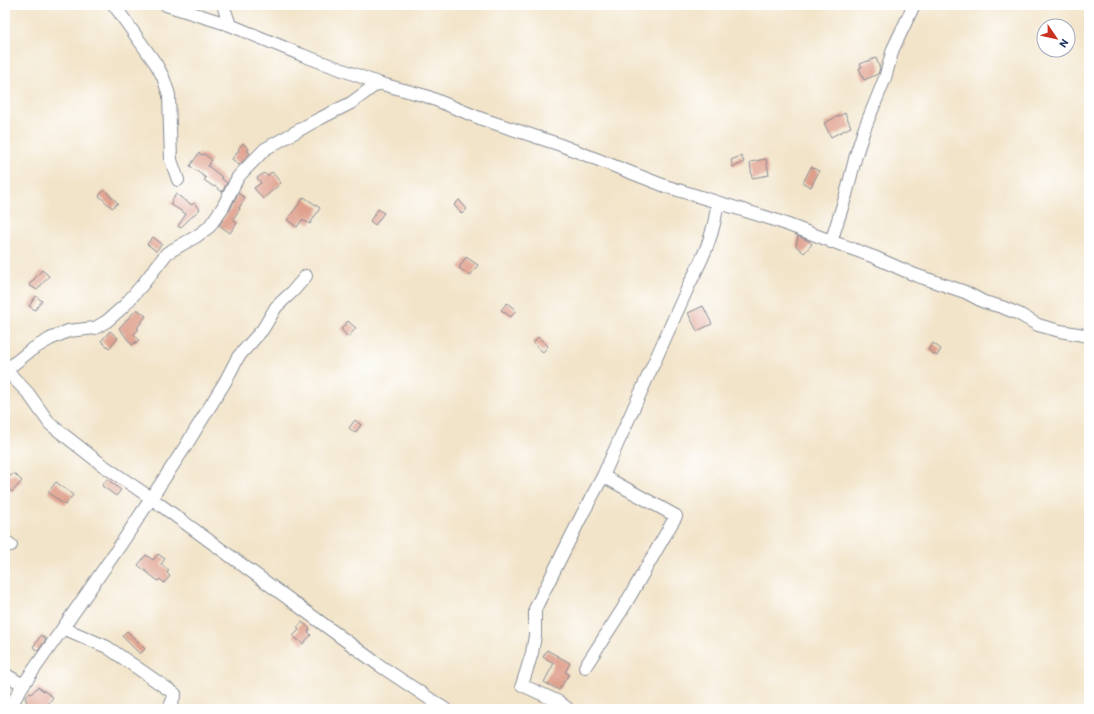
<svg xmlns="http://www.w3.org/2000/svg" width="1094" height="714" font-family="Itim,sans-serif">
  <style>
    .building { fill: #df9f8b }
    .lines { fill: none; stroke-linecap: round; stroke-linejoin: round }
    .minor-casing { stroke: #868a94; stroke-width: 14 }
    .minor { stroke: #fff; stroke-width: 12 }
  </style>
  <rect width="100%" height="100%" fill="#fff"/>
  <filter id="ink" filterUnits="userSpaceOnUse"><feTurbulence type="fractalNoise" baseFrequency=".025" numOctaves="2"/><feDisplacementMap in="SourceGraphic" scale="8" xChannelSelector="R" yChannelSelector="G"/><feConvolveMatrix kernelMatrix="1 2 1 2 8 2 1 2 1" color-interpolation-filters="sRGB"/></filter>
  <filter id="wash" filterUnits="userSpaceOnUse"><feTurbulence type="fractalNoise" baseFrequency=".012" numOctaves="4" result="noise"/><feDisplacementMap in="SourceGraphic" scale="16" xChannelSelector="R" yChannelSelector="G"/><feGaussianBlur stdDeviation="0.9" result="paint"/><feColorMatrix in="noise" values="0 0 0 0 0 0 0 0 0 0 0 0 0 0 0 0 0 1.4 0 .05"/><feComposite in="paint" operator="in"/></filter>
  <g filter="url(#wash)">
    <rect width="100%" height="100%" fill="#f2e4c9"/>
    <g id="blocks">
      <!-- building -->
      <path class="building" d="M876 58 880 68 878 74 864 80 859 68 862 67 860 64Z
        M845 113 851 127 831 137 824 123Z
        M243 143 249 149 247 151 250 153 239 165 232 159 239 150 238 149Z
        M199 153 202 155 204 154 212 160 208 166 222 177 221 178 227 183 222 192 215 186 214 187 204 180 206 178 190 166Z
        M741 156 744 162 733 167 731 160Z
        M766 159 769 175 752 178 750 162Z
        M811 167 819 171 811 187 803 183Z
        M272 172 281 183 263 199 254 188 261 183 257 178 264 173 267 176Z
        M104 190 118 203 112 208 99 196Z
        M238 193 245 198 239 208 240 209 233 219 237 223 230 233 219 225 230 210Z
        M176 194 192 205 194 203 200 209 180 228 178 226 186 214 170 204Z
        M304 197 320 208 310 224 302 220 297 227 287 220Z
        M459 200 467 209 462 214 454 205Z
        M378 209 384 213 375 225 370 221Z
        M798 236 809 241 812 244 804 253 796 246Z
        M153 237 162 244 156 251 147 244Z
        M466 257 478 265 470 276 459 268Z
        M42 270 49 276 37 290 29 285Z
        M36 296 42 301 35 310 29 306Z
        M507 303 516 310 511 317 501 310Z
        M703 306 712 324 697 331 688 313Z
        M137 309 146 316 137 328 139 329 134 334 139 340 132 345 119 328Z
        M348 321 356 328 348 337 341 329Z
        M110 331 118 338 109 348 101 341Z
        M538 337 548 346 543 352 533 343Z
        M933 343 941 349 937 356 928 350Z
        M355 420 361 425 355 433 349 428Z
        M5 472 11 476 14 473 22 481 12 492 5 486Z
        M107 479 121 490 116 496 102 486Z
        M56 482 73 495 65 505 48 492Z
        M158 554 165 559 161 564 169 570 167 573 170 576 164 583 160 579 158 581 138 565 146 555 153 560Z
        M302 622 310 629 308 632 311 635 303 644 293 636 299 630 297 628Z
        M127 631 145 649 140 654 122 636Z
        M41 635 46 639 38 651 33 647Z
        M547 650 570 663 565 672 569 674 559 690 544 682 554 663 543 657Z
        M38 687 53 697 45 709H32L25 704 27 700 25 699 29 693 31 694Z"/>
    </g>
  </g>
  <g filter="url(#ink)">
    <use href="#blocks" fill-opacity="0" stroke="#868a94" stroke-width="1"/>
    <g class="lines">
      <!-- minor casing -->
      <g class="minor-casing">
        <path id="minor" d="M114 5 156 64 163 77 169 95 171 160 178 180
          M166 5 230 25 302 55 378 83 426 96 482 119 558 144 665 186 775 220 874 257 915 275 965 292 984 302 1002 307 1019 314 1038 325 1060 331 1089 336
          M223 5 230 25
          M831 242 846 195 856 155 864 130 885 78 893 49 914 5
          M5 369 28 393 50 424 101 464 151 498 379 665 445 709
          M5 371 31 350 50 339 68 331 95 328 107 321 124 306 143 284 167 253 197 236 209 227 223 207 238 177 265 149 317 120 351 103 378 83
          M5 541 11 545
          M63 628 121 544 185 447 225 382 238 357 263 329 276 307 293 291 306 276
          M585 667 622 610 676 516 603 476
          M5 674 23 685 63 628 107 647 175 694 169 709
          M9 709 23 685
          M568 709 559 702 522 685 532 653 535 636V609L582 515 603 476 689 285C702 260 716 231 717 202"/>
      </g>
      <!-- minor -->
      <use href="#minor" class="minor"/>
    </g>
  </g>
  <!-- margin -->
  <rect width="1094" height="714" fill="none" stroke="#fff" stroke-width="20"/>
  <!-- north arrow -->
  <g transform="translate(1056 38) rotate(124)"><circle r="19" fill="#ffffff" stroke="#a4acbf"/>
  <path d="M0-3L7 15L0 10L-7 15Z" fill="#c8321e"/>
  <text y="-6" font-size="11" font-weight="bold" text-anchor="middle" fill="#1b2f5e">N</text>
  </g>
</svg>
